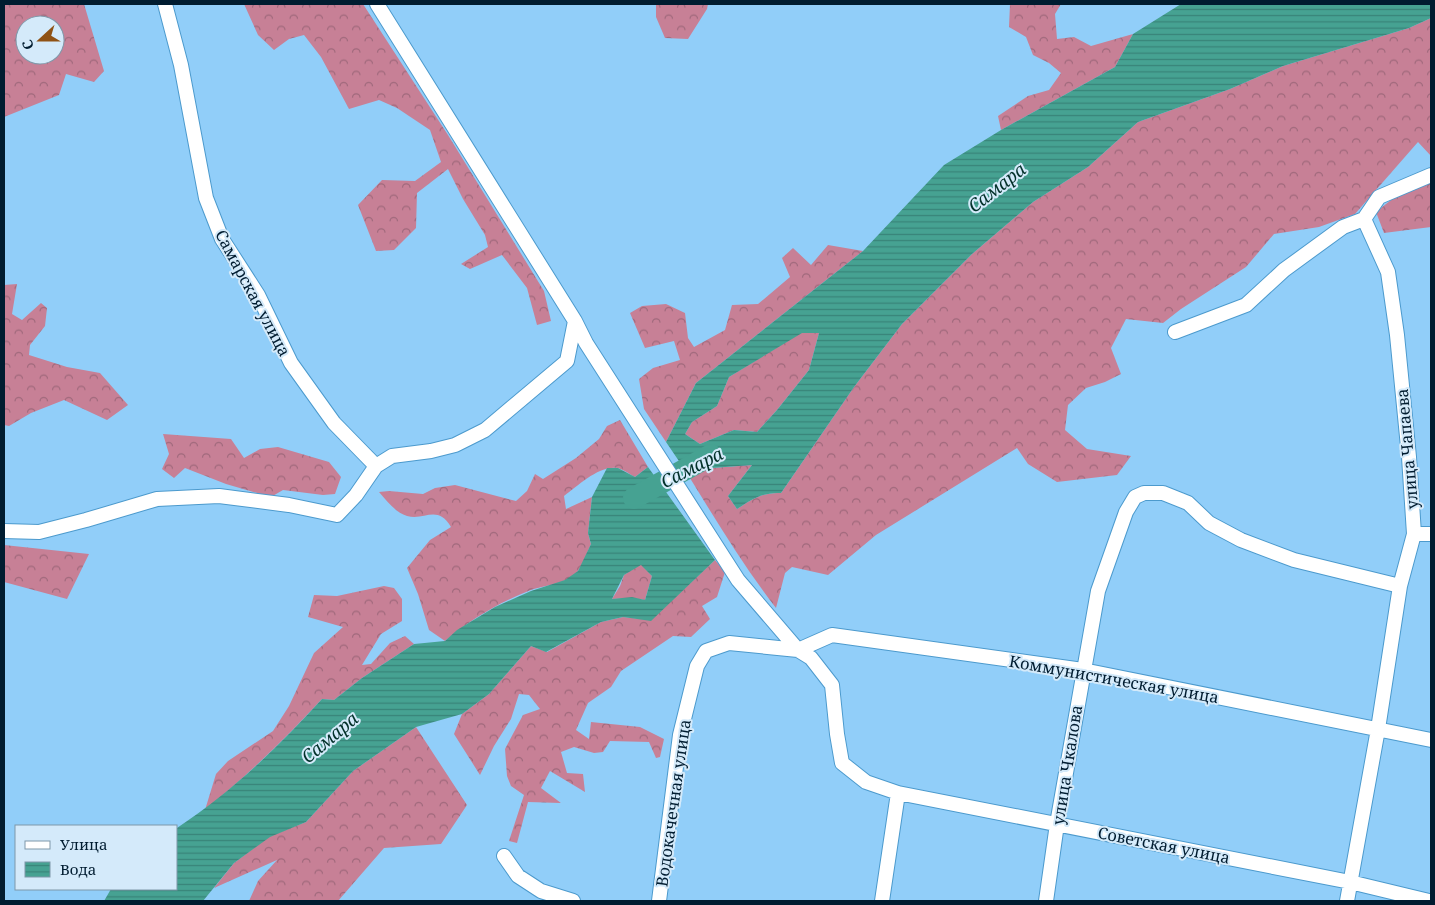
<svg xmlns="http://www.w3.org/2000/svg" width="1435" height="905" font-family="'Noto Serif',serif">
  <style>
    .forest { fill: url(#forest-crowns); fill-rule: evenodd }
    .water { fill: url(#water-rules); fill-rule: evenodd }
    .lines { fill: none; stroke-linecap: round; stroke-linejoin: round }
    .river { stroke: #46a292; stroke-width: 22 }
    .minor-casing { stroke: #4c9acd; stroke-width: 16 }
    .minor { stroke: #fff; stroke-width: 14 }
    .labels { text-anchor: middle; stroke-width: 4; stroke-linejoin: round; paint-order: stroke }
    .street-label { font-size: 16px; fill: #001c30; stroke: #d4eafa }
    .water-label { font-size: 18px; font-style: italic; fill: #03312a; stroke: #d4eafa }
  </style>
  <defs>
    <pattern id="forest-crowns" width="20" height="18" patternUnits="userSpaceOnUse" patternTransform="scale(1.25)"><rect width="20" height="18" fill="#c78096"/><path d="M2 6a3 3 0 1 1 6 0M12 15a3 3 0 1 1 6 0" fill="none" stroke="#9f687b"/></pattern>
    <pattern id="water-rules" width="6" height="5" patternUnits="userSpaceOnUse" patternTransform="scale(1.25)"><rect width="6" height="5" fill="#46a292"/><path d="M0 2.5h6" fill="none" stroke="#388378"/></pattern>
  </defs>
  <rect width="100%" height="100%" fill="#91cef9"/>
  <!-- forest -->
  <path class="forest" d="M4 4H84L104 71 94 82 66 74 59 95 4 117ZM25 25H55V55H25Z
    M244 4H363L448 135 544 291 551 321 537 325 527 288 502 255 470 269 461 264 488 247 485 235 463 199 448 169 417 193 416 228 394 250 376 251 358 205 382 180 415 181 441 162 430 130 397 108 379 100 349 109 321 57 304 35 289 39 274 50 258 35Z
    M656 4H708L707 9 688 39 665 38 656 17Z
    M1010 4H1061L1055 14 1057 39 1074 37 1091 46 1133 34 1115 67 1001 130 998 116 1028 96 1049 90 1061 73 1049 63 1033 55 1026 37 1009 27Z
    M1431 18V156L1418 142 1355 214 1319 227 1274 234 1246 267 1181 309 1163 323 1126 319 1111 348 1121 374 1105 382 1086 388 1068 405 1065 430 1087 449 1131 456 1117 475 1057 482 1028 464 1017 448 876 535 828 575 792 567 785 573 776 608C742 564 714 517 685 470L752 465 728 496 737 509C752 499 763 492 781 493L854 387 902 324 972 254 1033 202 1088 167 1138 122 1230 89 1283 66 1409 28Z
    M1431 168V227L1384 233 1376 212Z
    M828 245 863 251 696 383 666 442 644 409 639 379 653 368 680 360 674 341 645 348 630 313 642 306 666 304 685 313 688 338 694 347 725 330 732 305 758 304 790 277 782 258 793 248 811 265Z
    M17 284 12 314 22 320 41 303 47 308 45 326 30 345 29 355 67 367 100 373 128 405 107 420 64 400 31 413 9 426 4 425V285Z
    M802 332 819 333 809 370 777 410 757 432 734 430 700 444 685 434 692 422 717 406 729 377Z
    M620 420 648 467 635 477C629 474 623 469 617 468 598 466 578 486 564 496L566 509 592 497 588 533 591 544C587 552 583 565 577 572 566 584 546 585 531 590 500 602 470 620 445 641L429 630 418 594 407 568 430 540 451 527C437 504 425 521 407 516 395 512 388 502 379 492L389 491 423 494 435 488 455 485 516 501 527 491 535 474 543 479 576 458 599 439 607 426Z
    M163 434 231 439 244 458 260 449 278 447 329 462 341 477 335 494 323 495 283 490 271 497 226 484 185 468 174 478 162 469 169 454Z
    M4 545 89 554 67 599 4 582Z
    M715 560 725 572 717 597 702 606 710 619 691 637 673 636 621 671 611 687 588 703 576 730 589 739 591 722 640 727 664 739 660 757 656 758 649 742 610 741 603 752 594 753 574 747 561 752 567 773 583 774 585 792 550 771 541 788 561 803 528 802 517 843 509 841 524 795 511 786 507 776 505 749 523 715 540 709 529 695 519 694 511 719 494 746 480 775 454 734 462 714 489 694 531 646 547 652 601 622 623 617 651 620Z
    M641 564 652 576 645 600 632 598 612 599 620 586 624 575Z
    M384 586 394 588 402 599V621L381 634 362 665 371 664 390 643 405 636 414 644 362 678 334 700 322 699C285 739 247 776 205 810L216 774 228 761 273 731 289 706 314 653 343 627 308 617 314 595 337 596Z
    M416 727 467 805 441 844 384 848 338 901H249L258 881 277 860 214 888 234 863 270 836 306 822 353 771Z"/>
  <!-- water -->
  <path class="water" d="M1181 4H1431V18L1409 28 1283 66 1230 89 1138 122 1088 167 1033 202 972 254 902 324 854 387 781 493C763 492 752 499 737 509L728 496 752 465 685 470 666 442 696 383 863 251 944 165 1001 130 1115 67 1133 34ZM802 333H819L809 370 777 410 757 432 734 430 700 444 685 434 692 422 717 406 729 377Z
    M648 467 715 560 651 621 623 617 601 622 546 652 531 646 489 694 462 714 416 727 353 771 306 822 270 837 234 863 203 901H104L111 889H176L177 828C232 792 278 747 322 699L334 700 362 678 414 644 445 641 457 630 495 607 531 591 565 580 578 571 591 544 588 533 592 497 607 468H618L635 477ZM641 565 652 576 645 600 632 597 612 599 624 575Z"/>
  <g class="lines">
    <!-- river -->
    <path class="river" d="M634 498 711 455"/>
    <!-- minor casing -->
    <g class="minor-casing">
      <path id="minor" d="M165 4 181 65 206 198 222 239 258 295 291 363 334 423 376 466
        M377 4 575 321 586 343 738 580 798 650 811 658 832 685 837 734 842 763 866 782 898 793 1350 882 1429 901
        M1364 219 1379 197 1431 175
        M1175 332 1246 305 1284 270 1343 227 1364 219
        M4 531 39 532 86 520 157 499 219 496 289 505 337 515 356 495 376 466 392 456 431 451 455 445 485 430 567 361 575 321
        M1414 534H1431
        M504 856 518 876 541 891 573 901
        M659 901 680 735 697 666 706 651 729 643 798 650 832 635 1083 670 1431 740
        M882 901 898 793
        M1046 901 1057 824 1098 591 1126 512 1135 497 1144 493H1163L1188 503 1209 523 1241 540 1294 560 1400 586
        M1347 901 1378 729 1400 586 1414 534 1409 457 1397 335 1388 272 1364 219"/>
    </g>
    <!-- minor -->
    <use href="#minor" class="minor"/>
  </g>
  <g class="labels">
    <!-- street labels -->
    <g class="street-label">
      <text transform="translate(253 293) rotate(62)" y="6">Самарская улица</text>
      <text transform="translate(1407 449) rotate(-95)" y="6">улица Чапаева</text>
      <text transform="translate(1114 679) rotate(10)" y="6">Коммунистическая улица</text>
      <text transform="translate(1067 765) rotate(-81)" y="6">улица Чкалова</text>
      <text transform="translate(673 803) rotate(-82)" y="6">Водокачечная улица</text>
      <text transform="translate(1164 845) rotate(11)" y="6">Советская улица</text>
    </g>
    <!-- water labels -->
    <g class="water-label">
      <text transform="translate(997 188) rotate(-38)" y="6">Самара</text>
      <text transform="translate(692 468) rotate(-27)" y="6">Самара</text>
      <text transform="translate(330 738) rotate(-40)" y="6">Самара</text>
    </g>
  </g>
  <!-- border -->
  <rect width="1435" height="905" fill="none" stroke="#001c30" stroke-width="10"/>
  <!-- legend -->
  <rect x="15" y="825" width="162" height="65" fill="#d4eafa" stroke="#7f98a9"/>
  <rect x="25" y="841" width="25" height="8" fill="#ffffff" stroke="#7f98a9"/>
  <text x="60" y="850" font-size="15" fill="#001c30">Улица</text>
  <rect x="25" y="862" width="25" height="15" fill="url(#water-rules)" stroke="#7f98a9"/>
  <text x="60" y="875" font-size="15" fill="#001c30">Вода</text>
  <!-- north arrow -->
  <g transform="translate(40 40) rotate(249)"><circle r="24" fill="#d4eafa" stroke="#7f98a9"/>
  <path d="M0-4L9 19L0 12L-9 19Z" fill="#8f5215"/>
  <text y="-8" font-size="14" font-weight="bold" text-anchor="middle" fill="#001c30">С</text>
  </g>
</svg>
